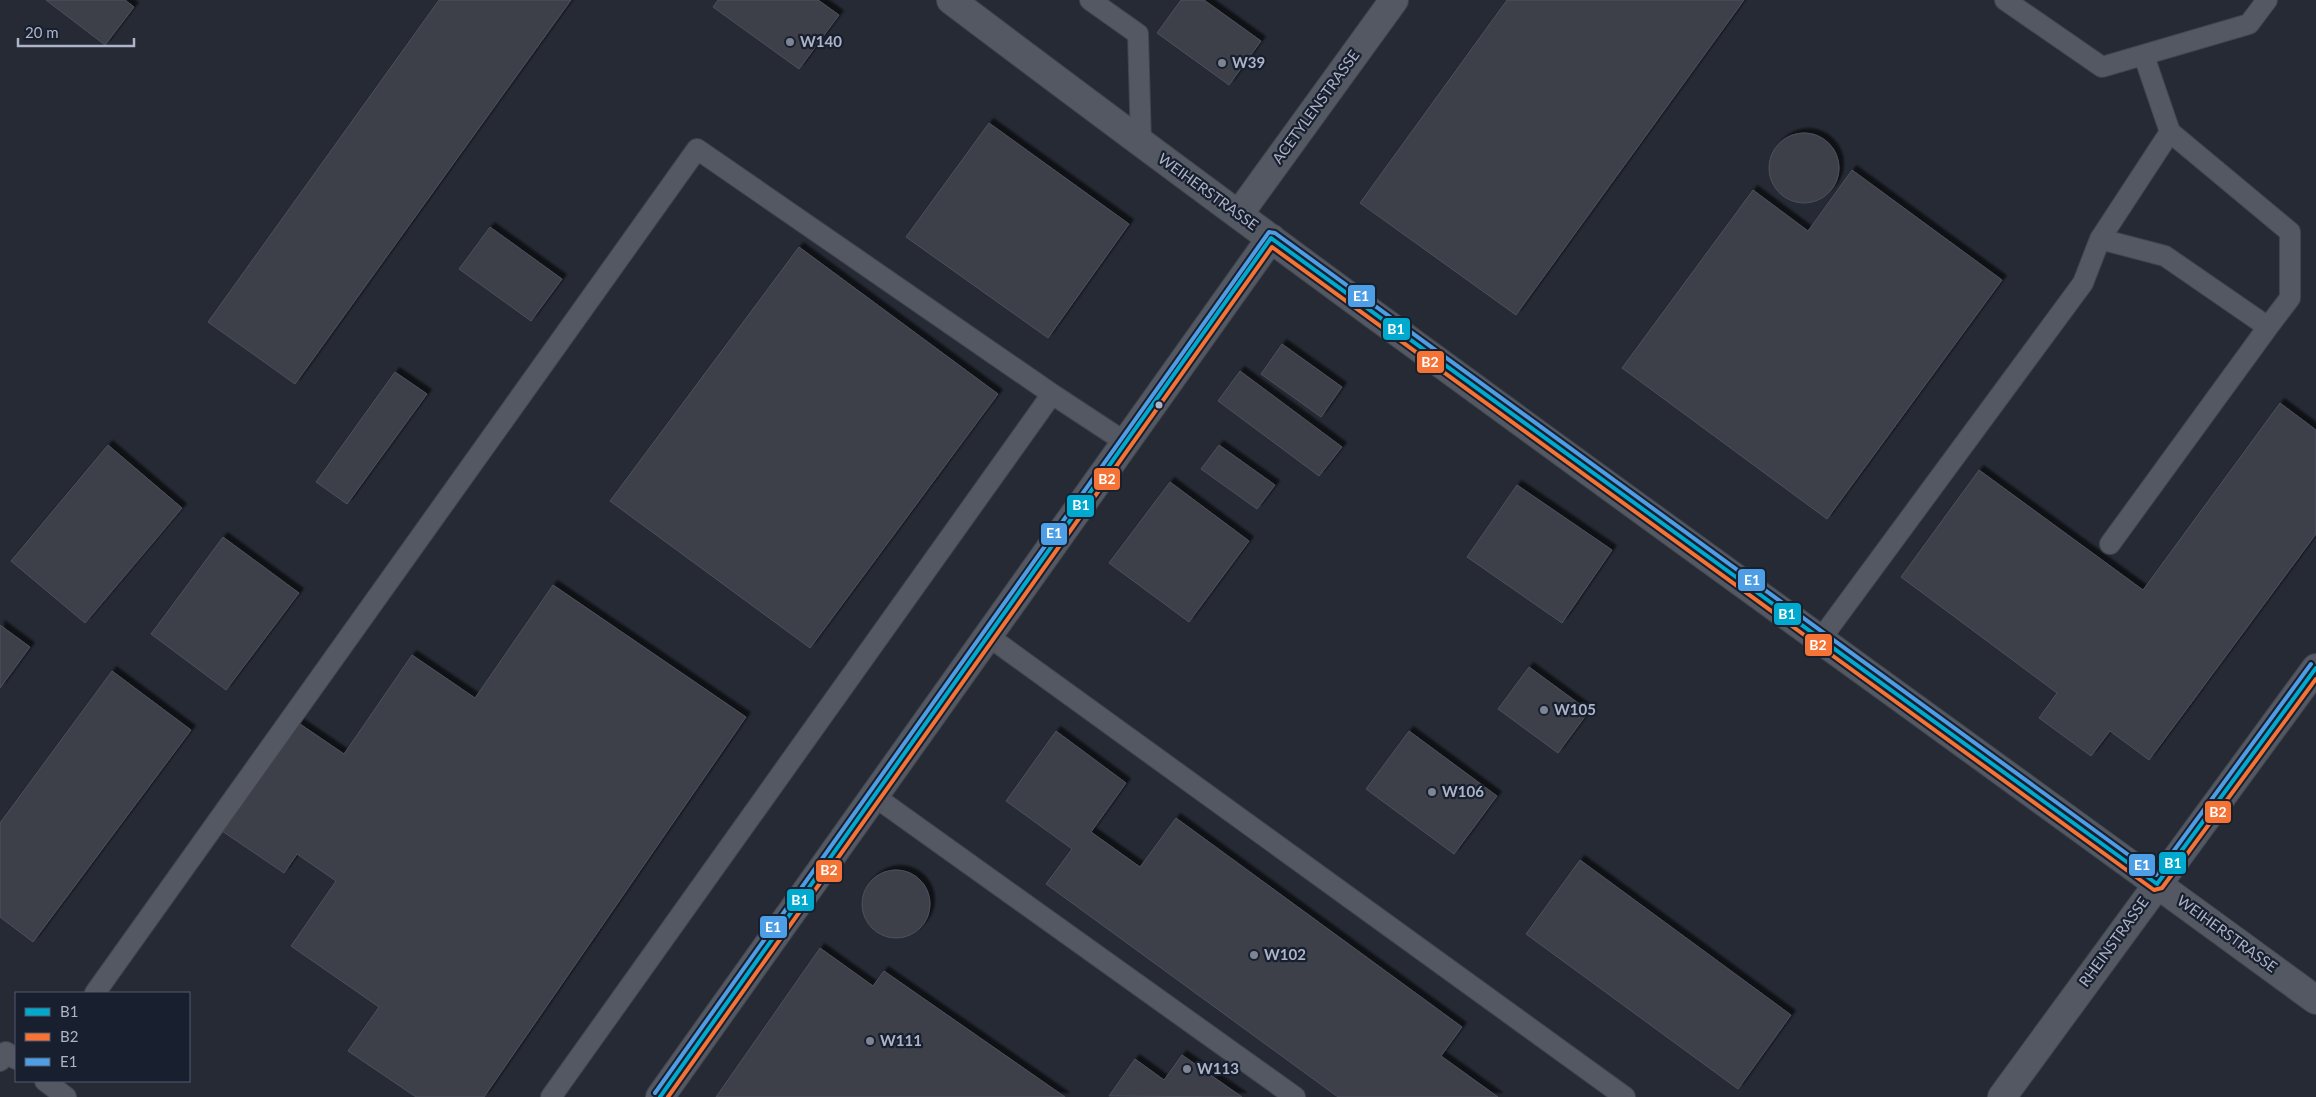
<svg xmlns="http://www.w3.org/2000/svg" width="2316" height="1097" font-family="Lato,sans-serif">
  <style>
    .building { fill: #3c404a; stroke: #4c515c; filter: url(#shadow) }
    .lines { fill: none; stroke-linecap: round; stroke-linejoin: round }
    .service-casing { stroke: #41454d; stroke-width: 22 }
    .minor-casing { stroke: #41454d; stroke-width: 30 }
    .service { stroke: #545862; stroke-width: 20 }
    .minor { stroke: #545862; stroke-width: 28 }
    .bus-1-casing { stroke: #181f2f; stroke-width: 8 }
    .bus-2-casing { stroke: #181f2f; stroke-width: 8 }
    .bus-3-casing { stroke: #181f2f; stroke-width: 8 }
    .bus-1 { stroke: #00a9ce; stroke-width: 4 }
    .bus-2 { stroke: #f57335; stroke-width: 4 }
    .bus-3 { stroke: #4d9ee5; stroke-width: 4 }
    .poi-dot { fill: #7d8494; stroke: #181f2f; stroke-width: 2 }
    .bus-dot { fill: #adb4c7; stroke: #181f2f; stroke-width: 2 }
    .labels { text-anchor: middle; stroke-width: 4.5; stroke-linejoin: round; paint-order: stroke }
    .poi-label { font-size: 15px; font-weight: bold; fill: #adb4c7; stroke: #181f2f; text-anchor: start }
    .street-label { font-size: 15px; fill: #adb4c7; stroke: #181f2f }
    .line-badge { stroke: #181f2f; stroke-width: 2 }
    .badge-label { font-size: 14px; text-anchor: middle; font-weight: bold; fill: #fff }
  </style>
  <defs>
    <filter id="shadow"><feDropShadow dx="4.5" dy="-4.5" stdDeviation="1" flood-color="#0009"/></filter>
  </defs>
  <rect width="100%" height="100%" fill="#252a34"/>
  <!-- building -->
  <path class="building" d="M46 0H125L134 7 105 45Z
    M439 0H571L295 384 208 322Z
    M718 0H818L839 15 799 69 713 7Z
    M1181 0H1204L1261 41 1229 85 1157 33Z
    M1507 0H1744L1516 315 1360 203Z
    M989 123 1129 224 1048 338 906 237Z
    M1769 168a35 35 0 1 1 70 0a35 35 0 1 1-70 0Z
    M1852 170 2002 280 1827 519 1622 368 1753 190 1808 231Z
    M490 227 562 279 531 321 459 269Z
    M799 247 998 394 810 648 610 501Z
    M1282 344 1342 387 1321 417 1261 374Z
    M1240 371 1342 447 1319 476 1218 401Z
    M395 372 427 394 347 504 316 482Z
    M2280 403 2316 430V534L2149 760 2110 731 2091 756 2039 718 2057 693 1901 577 1979 470 2143 590Z
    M108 445 182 508 85 623 11 561Z
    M1219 445 1275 485 1257 509 1201 469Z
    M1170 482 1249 541 1189 622 1109 563Z
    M1517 485 1612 550 1562 623 1467 557Z
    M223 537 299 593 226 690 151 634Z
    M553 585 746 717 484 1097H416L348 1051 379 1007 291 946 336 881 297 854 284 873 222 831 297 722 344 754 412 655 475 698Z
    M0 625 30 647 0 688Z
    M1529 667 1589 711 1558 753 1498 709Z
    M112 671 191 730 33 942 0 917V823Z
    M1056 731 1126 783 1091 832 1140 867 1176 818 1462 1027 1441 1056 1498 1097H1338L1046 884 1072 849 1006 801Z
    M1409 731 1497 796 1454 854 1366 789Z
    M1580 860 1791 1015 1738 1089 1526 934Z
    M862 904a34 34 0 1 1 68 0a34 34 0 1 1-68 0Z
    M820 948 873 986 884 971 1065 1097H716Z
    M1182 1055 1242 1097 1109 1096 1135 1059 1164 1080Z"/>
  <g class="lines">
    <!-- service casing -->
    <g class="service-casing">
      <path id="service" d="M1090 0 1138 34 1141 143
        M2005 0 2102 67 2249 24 2267 0
        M2144 56 2170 132 2290 232V298L2268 327
        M2100 239 2165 256 2268 327 2110 544
        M988 636 1625 1097
        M1820 640 2083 283 2100 239 2170 132
        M874 796 1295 1097
        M95 993 697 149 1052 394
        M0 1061 6 1052 16 1059
        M45 1081 66 1097
        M551 1097 1052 394 1125 442"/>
    </g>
    <!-- minor casing -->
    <g class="minor-casing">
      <path id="minor" d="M951 0C1401 340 1861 667 2316 1000
        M1239 214 1394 0
        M660 1097 1271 238
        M2002 1097 2316 668"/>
    </g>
    <!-- service -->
    <use href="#service" class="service"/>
    <!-- minor -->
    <use href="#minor" class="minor"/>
    <!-- bus-1 casing -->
    <g class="bus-1-casing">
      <path id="bus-1" d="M660 1097 1271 238 2157 884 2316 668"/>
    </g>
    <!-- bus-2 casing -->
    <g class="bus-2-casing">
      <path id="bus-2" d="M668 1097 1272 247 2154 890 2162 888 2316 679"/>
    </g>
    <!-- bus-3 casing -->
    <g class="bus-3-casing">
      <path id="bus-3" d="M655 1093 1269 232 1275 233 2156 875 2311 664"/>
    </g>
    <!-- bus-1 -->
    <use href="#bus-1" class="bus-1"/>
    <!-- bus-2 -->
    <use href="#bus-2" class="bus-2"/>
    <!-- bus-3 -->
    <use href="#bus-3" class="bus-3"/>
  </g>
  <!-- markers -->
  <g class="poi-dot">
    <circle cx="790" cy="42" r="5"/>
    <circle cx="1222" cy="63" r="5"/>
    <circle cx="1544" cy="710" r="5"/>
    <circle cx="1432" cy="792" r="5"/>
    <circle cx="1254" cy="955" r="5"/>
    <circle cx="870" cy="1041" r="5"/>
    <circle cx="1187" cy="1069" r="5"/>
  </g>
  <circle class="bus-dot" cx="1159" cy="405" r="4.5"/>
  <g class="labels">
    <!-- poi labels -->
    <g class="poi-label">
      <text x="800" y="47">W140</text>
      <text x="1232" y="68">W39</text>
      <text x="1554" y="715">W105</text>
      <text x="1442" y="797">W106</text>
      <text x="1264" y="960">W102</text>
      <text x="880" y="1046">W111</text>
      <text x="1197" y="1074">W113</text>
    </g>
    <!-- street labels -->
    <g class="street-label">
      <text transform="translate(1316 107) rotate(-54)" y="5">ACETYLENSTRASSE</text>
      <text transform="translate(1208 192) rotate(36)" y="5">WEIHERSTRASSE</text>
      <text transform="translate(2227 934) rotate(36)" y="5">WEIHERSTRASSE</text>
      <text transform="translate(2114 942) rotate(-54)" y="5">RHEINSTRASSE</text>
    </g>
  </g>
  <g class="line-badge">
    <rect x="1347" y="284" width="29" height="24" rx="5" fill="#4d9ee5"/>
    <rect x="1382" y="317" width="29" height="24" rx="5" fill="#00a9ce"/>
    <rect x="1416" y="350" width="29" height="24" rx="5" fill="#f57335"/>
    <rect x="1093" y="467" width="28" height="24" rx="5" fill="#f57335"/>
    <rect x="1066" y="494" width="29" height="24" rx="5" fill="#00a9ce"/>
    <rect x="1040" y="522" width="28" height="24" rx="5" fill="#4d9ee5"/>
    <rect x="1737" y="568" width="29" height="24" rx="5" fill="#4d9ee5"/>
    <rect x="1773" y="602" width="29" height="24" rx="5" fill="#00a9ce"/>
    <rect x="1804" y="633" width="29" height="24" rx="5" fill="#f57335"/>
    <rect x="2204" y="800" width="28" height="24" rx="5" fill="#f57335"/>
    <rect x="2158" y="851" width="29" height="24" rx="5" fill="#00a9ce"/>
    <rect x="2128" y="853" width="28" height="24" rx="5" fill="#4d9ee5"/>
    <rect x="815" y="859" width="28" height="24" rx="5" fill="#f57335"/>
    <rect x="786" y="888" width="29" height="24" rx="5" fill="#00a9ce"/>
    <rect x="759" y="915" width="29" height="24" rx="5" fill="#4d9ee5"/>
  </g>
  <g class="badge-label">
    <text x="1361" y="301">E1</text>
    <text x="1396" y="334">B1</text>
    <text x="1430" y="367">B2</text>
    <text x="1107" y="484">B2</text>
    <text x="1081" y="510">B1</text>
    <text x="1054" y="538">E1</text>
    <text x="1752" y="585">E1</text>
    <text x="1787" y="619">B1</text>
    <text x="1818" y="650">B2</text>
    <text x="2218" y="817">B2</text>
    <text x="2173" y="868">B1</text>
    <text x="2142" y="870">E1</text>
    <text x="829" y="875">B2</text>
    <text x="800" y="905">B1</text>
    <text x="773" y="932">E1</text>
  </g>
  <!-- legend -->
  <rect x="15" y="992" width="175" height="90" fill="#181f2f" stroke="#545b6c"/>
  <rect x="25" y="1008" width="25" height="8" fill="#00a9ce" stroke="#545b6c"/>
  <text x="60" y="1017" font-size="15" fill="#adb4c7">B1</text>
  <rect x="25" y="1033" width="25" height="8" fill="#f57335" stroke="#545b6c"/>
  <text x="60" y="1042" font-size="15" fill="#adb4c7">B2</text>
  <rect x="25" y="1058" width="25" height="8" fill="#4d9ee5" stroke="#545b6c"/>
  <text x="60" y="1067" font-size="15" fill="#adb4c7">E1</text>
  <!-- scale -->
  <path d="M18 38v8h116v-8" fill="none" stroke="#adb4c7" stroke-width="2.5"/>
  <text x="25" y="38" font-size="15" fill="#adb4c7" stroke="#181f2f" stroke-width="4" paint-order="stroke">20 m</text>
</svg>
